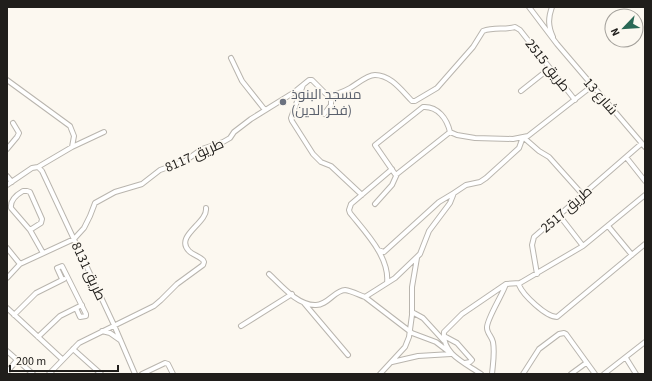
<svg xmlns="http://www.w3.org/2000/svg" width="652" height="381" font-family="'Source Sans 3',Cairo,sans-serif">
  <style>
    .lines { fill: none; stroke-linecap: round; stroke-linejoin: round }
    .minor-casing { stroke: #b9b5ae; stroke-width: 6 }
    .minor { stroke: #fff; stroke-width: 4 }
    .worship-dot { fill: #6b7280; stroke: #fcf8f0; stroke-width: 1.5 }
    .labels { text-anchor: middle; stroke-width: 3.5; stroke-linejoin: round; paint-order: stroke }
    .street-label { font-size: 14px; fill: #201e1b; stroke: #fcf8f0 }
    .worship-label { font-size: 14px; fill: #5b616d; stroke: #fcf8f0; text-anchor: start }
  </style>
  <rect width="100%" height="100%" fill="#fcf8f0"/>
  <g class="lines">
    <!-- minor casing -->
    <g class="minor-casing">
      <path id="minor" d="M529 7 557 44 645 147
        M552 7C548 18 548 26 553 37
        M231 58 242 81 265 110
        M7 80 70 126 74 136 72 147
        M303 85 291 118 292 121 313 154 321 162 331 166 362 195
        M521 91 550 68
        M324 114 331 105V95
        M7 149 17 137 19 133 13 123
        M626 157 645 181
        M38 167 72 147 104 132
        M397 174H395L375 145 423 107C438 106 447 119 450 132L457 135 475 138 513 139 528 136 592 86
        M7 176 12 182
        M7 185 32 168 38 167 42 171 114 325 135 374
        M23 191H27L30 192 42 219 41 223 30 230 11 208C10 200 16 195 23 191Z
        M375 204 392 185 397 174 450 132
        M559 215 583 246
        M608 226 632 255
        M30 230 43 253
        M7 248 20 264
        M378 250 384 252 439 202 454 193
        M269 274C281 285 297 305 315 305 327 306 335 290 345 290 352 291 359 295 365 297L412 333 436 342 449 352
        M537 274 532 245 534 237 641 144
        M7 278 20 264 74 239 84 228 90 216 95 203 115 192 142 184 160 170 185 161 202 149 223 142 230 138 234 132 251 119 293 93 309 80H312L327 95C336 95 343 92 350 88 357 84 367 75 375 75 391 75 402 91 412 101H415L437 88 473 47 483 31C494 27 505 30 515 27L520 30 575 100
        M62 279 57 268 62 266 86 314V316L80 317 76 308
        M387 283C390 257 365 232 350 213L349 210 351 204 392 169
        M520 283 519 285C523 295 546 317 557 317L645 244
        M365 297 395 278 420 254 429 231 450 203 454 193 466 185 480 182 486 178 519 148 523 137 539 151 549 157 583 195
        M304 303 348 355
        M7 308 62 359
        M412 312 423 318 444 341
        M14 315 36 293 64 279
        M241 326 292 294
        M102 331 110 333 120 340
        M444 336 457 343 472 360 470 362 465 363
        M38 337 60 316 82 305
        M73 349 101 374
        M7 351 33 374
        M626 358 636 374
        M392 362 418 356 451 354
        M7 372 17 360
        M49 374 79 343 154 306 161 300 177 284 203 265 204 262 203 260C199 256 193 255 189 251 174 236 208 223 206 208
        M142 374 165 363 168 364 173 374
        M380 374 405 347 409 337 412 315V287L417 258
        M481 374C465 363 442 354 444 332L462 314 506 284 520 283 583 246 645 195
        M492 374C493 363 495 353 493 342 492 337 487 333 487 328 486 320 503 294 506 284
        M523 374 539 349 559 334 564 333 566 334 595 374
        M571 374 586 363
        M604 374 645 342"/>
    </g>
    <!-- minor -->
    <use href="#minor" class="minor"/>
  </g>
  <!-- markers -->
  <circle class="worship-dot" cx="283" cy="102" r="4"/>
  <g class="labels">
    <!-- street labels -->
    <g class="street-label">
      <text transform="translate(548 65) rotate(52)" y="5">طريق 2515</text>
      <text transform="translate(601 96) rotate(49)" y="5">شارع 13</text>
      <text transform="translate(194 155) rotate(-24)" y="5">طريق 8117</text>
      <text transform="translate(566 209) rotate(-41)" y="5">طريق 2517</text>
      <text transform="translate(89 271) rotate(65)" y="5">طريق 8131</text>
    </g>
    <!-- worship labels -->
    <g class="worship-label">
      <text x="291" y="99">مسجد البنوذ<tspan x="291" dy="16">(فخر الدين)</tspan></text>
    </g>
  </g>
  <!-- border -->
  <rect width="652" height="381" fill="none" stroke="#201e1b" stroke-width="16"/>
  <!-- north arrow -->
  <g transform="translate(624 28) rotate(245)"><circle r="19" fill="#fcf8f0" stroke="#a4a19b"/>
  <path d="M0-3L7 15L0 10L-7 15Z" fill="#2a6855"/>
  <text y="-6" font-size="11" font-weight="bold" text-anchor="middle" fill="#201e1b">N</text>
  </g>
  <!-- scale -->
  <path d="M10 365v6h108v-6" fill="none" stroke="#201e1b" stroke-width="2"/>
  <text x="16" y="365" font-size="12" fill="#201e1b" stroke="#fcf8f0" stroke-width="3" paint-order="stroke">200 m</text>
</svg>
